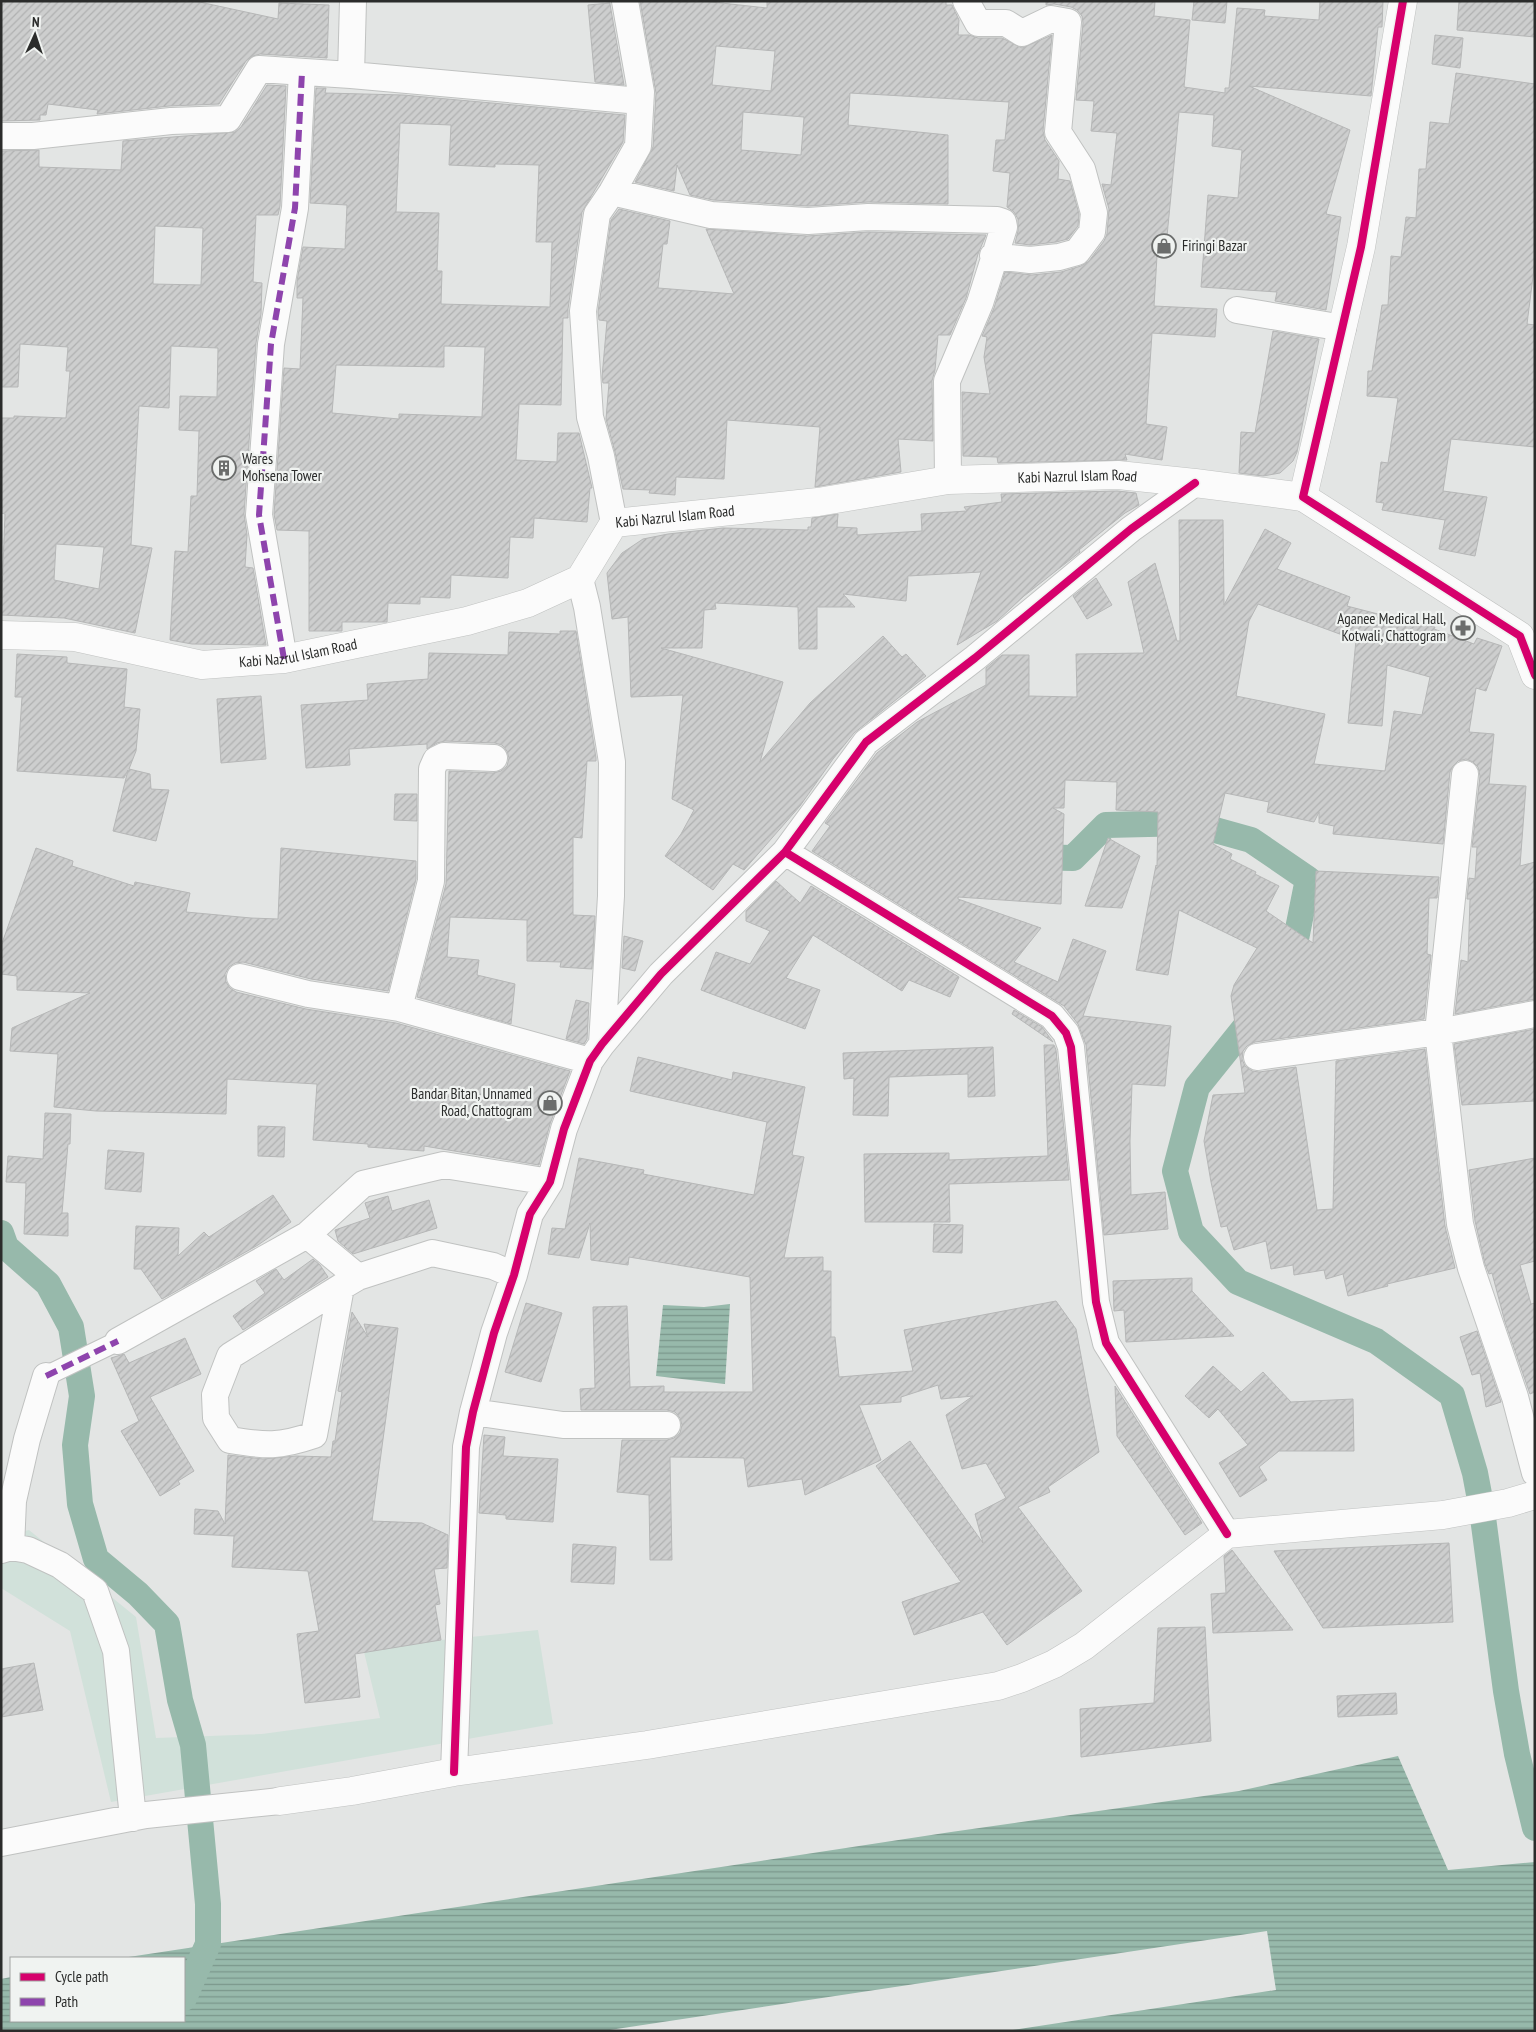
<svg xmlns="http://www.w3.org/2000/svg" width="1536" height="2032" font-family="'PT Sans Narrow',sans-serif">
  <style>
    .green { fill: #d1e1da }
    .water { fill: url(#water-rules) }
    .pier { fill: #e3e5e4 }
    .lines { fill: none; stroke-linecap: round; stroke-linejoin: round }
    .canal { stroke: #97b9ab; stroke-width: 26 }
    .building { fill: url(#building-hatch); stroke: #b6b7b7; fill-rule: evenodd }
    .pedestrian-casing { stroke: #c0c2c1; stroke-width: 21 }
    .minor-casing { stroke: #c0c2c1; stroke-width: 28 }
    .tertiary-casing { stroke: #c0c2c1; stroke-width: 29 }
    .secondary-casing { stroke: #c0c2c1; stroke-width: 29 }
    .pedestrian { stroke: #fbfbfb; stroke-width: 19 }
    .minor { stroke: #fbfbfb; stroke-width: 26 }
    .tertiary { stroke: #fbfbfb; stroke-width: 28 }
    .secondary { stroke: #fbfbfb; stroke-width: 28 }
    .quiet { stroke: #8e44ad; stroke-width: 6; stroke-dasharray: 12 6; stroke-linecap: butt }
    .cycleway-casing { stroke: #f0f3f1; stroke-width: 11 }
    .cycleway { stroke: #d6006c; stroke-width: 8 }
    .labels { text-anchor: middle; stroke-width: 4.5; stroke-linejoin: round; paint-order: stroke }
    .poi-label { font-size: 15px; fill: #2b2c2b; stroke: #f0f3f1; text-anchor: start }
    .street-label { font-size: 15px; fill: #2b2c2b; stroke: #f0f3f1 }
  </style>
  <defs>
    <pattern id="water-rules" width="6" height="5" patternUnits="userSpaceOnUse" patternTransform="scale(1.25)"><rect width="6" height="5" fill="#97b9ab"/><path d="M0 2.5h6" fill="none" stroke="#7b978b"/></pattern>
    <pattern id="building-hatch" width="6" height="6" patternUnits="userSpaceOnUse" patternTransform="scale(1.25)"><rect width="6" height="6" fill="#cdcece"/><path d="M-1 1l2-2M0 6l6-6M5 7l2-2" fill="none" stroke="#b0b1b1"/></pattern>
  </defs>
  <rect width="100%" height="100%" fill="#e3e5e4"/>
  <!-- green -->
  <path class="green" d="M29 1530 136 1617 156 1738 262 1734 380 1718 364 1652 441 1640 538 1630 553 1724 111 1802 70 1631 1 1588V1536Z"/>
  <!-- water -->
  <path class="water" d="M730 1304 725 1384 656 1376 663 1305 704 1307Z
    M1398 1756 1448 1870 1535 1862V2031H1V1979L11 1977V2021H184V1958H122L951 1832 1239 1791Z"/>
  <!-- pier -->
  <path class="pier" d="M1267 1931 1276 1990 1006 2031H603Z"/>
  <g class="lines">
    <!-- canal -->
    <path class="canal" d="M1028 857 1073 858 1106 825 1190 823 1251 840 1308 879 1296 939 1282 965
      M1258 1007 1250 1021 1197 1087 1175 1171 1191 1232 1238 1282 1376 1341 1452 1395 1475 1473 1482 1510 1506 1691 1517 1754 1535 1828
      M1 1233 6 1247 48 1284 71 1327 82 1396 75 1445 80 1504 96 1559 138 1594 167 1624 180 1700 193 1745 208 1904V1944L184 1998"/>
  </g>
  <!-- building -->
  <path class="building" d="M1 1H195L278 19 279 3 329 5 327 58 260 54 253 56 246 61 219 104 169 106 97 114 98 110 48 104 46 115H40V120L1 121Z
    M640 1H703L767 8V1H946V5H952L959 20 958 35H969L978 38H1002L1022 48 1052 35 1043 131 1045 140 1059 161 1058 179 1070 181 1079 214 1078 226 1068 239 1056 242 1030 245 1015 243 1018 231V219L1014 212 1007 207 1010 173 993 171 996 140H1005L1009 102 850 93 848 125 948 135V204L868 202 808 206 713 200 690 195 677 165 674 191 635 182 653 147 656 93ZM716 46 775 51 771 91 712 85ZM743 112 804 117 801 155 741 150Z
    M1046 1H1155L1154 16 1190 20 1184 87 1225 93V88H1229L1237 8 1265 10 1264 16 1319 20 1320 1H1383L1382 27H1378L1371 96 1249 86 1350 130 1326 214 1341 217 1326 310 1275 301 1277 292 1201 287 1208 195 1238 198 1242 150 1212 146 1214 115 1179 112 1165 257 1157 256 1154 306 1217 309 1215 337 1152 333 1146 424 1167 427 1162 460 1125 454 1127 460 998 463 997 457 963 456 962 392 990 394 984 357 987 337 982 336 994 308 1005 272 1032 275 1061 272 1081 266 1089 261 1104 241 1107 234 1109 209 1102 184 1111 185 1117 133 1091 131 1094 101 1076 100 1083 23 1082 16 1077 10 1071 7 1054 4 1046 5Z
    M1194 1H1227L1225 23 1192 20Z
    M1459 1H1535V37L1457 30Z
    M610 3V4L624 85 595 82 588 5Z
    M1435 35 1463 38 1460 68 1432 64Z
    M1456 73 1535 84V261L1527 324 1535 325V447L1451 439 1443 491 1487 497 1475 556 1439 549 1445 520 1382 510 1384 503 1376 502 1381 462 1388 463 1398 398 1367 396 1368 371H1372L1382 305H1388L1391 256 1401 257 1406 217 1416 218 1419 169H1426L1430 122 1449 124Z
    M267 85 286 86 280 206 278 215H256L253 282 262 283 261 314 256 343 244 514 247 535 245 567 253 568 266 645 192 644 170 640 175 551 188 552 191 496H197L199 431 179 430 180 396 217 397 218 348 171 346 169 408 139 406 131 545 152 548 135 633 64 618 1 615 5 514 1 513V418H14V416L66 418 70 371H66L68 347 20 344 18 387H1V151L39 150V167L121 170 123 141 235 132 241 127ZM155 226 203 228 201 285 153 284ZM56 544 104 547 99 589 54 580Z
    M316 88H326L325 93 403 95 625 115 623 142 582 212 568 309V318H563L561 405 519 404 516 460 557 462 558 433H579L592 488H590L587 522 534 518 533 538 510 537 508 578 451 575 450 598 420 597V604L388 603 387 622H342V631H309V531L277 530 274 514 284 368 300 369 303 298H297V281L303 247 345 249 347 205 310 203ZM400 123 451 125 449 165 495 167V164L539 165 536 242H552L550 307 441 304 442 271H437L439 213 396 212ZM444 346 485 347 482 417 399 414V419L332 413 336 365 444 367Z
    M619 209 670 221 667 244H663L658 288 734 294 706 229 807 236 868 232 986 235 978 254 966 298 950 335H938L935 370 932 381 933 441 898 439 901 472 815 487 820 427 727 420 724 479 676 477 675 495 649 493 650 490 623 489 615 452 606 419 609 383H603L602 377 607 321 599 320 598 312 611 220Z
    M1273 331 1319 339 1297 452 1293 461 1280 473 1263 476 1239 473 1241 432 1255 433Z
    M1117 491 1136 493 1139 505 1125 513 1079 550 1080 552 1024 596 997 621 957 645 981 572 908 576 906 601 843 594 855 607H817V649H799L798 607 715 603 716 609 704 610 702 648H661L783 682 760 762 810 703 883 636 902 657 906 654 926 676 854 733 833 759 800 806 744 870 733 864 713 890 665 856 681 834 694 810 672 799 683 695 631 697 628 617 612 619 607 573 622 553 643 539 668 534 723 528 808 530V527H811L812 518 838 514 837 527 857 528V535L922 531 921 514 967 511 964 507 1002 502 1001 494Z
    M1179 520H1223L1224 605 1265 529 1291 543 1277 569 1350 597 1347 606 1401 620 1402 618 1435 627 1434 629 1474 644 1477 638 1502 646 1486 691 1476 688 1469 732 1494 734 1489 784 1526 786 1520 866 1535 862V999L1455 1014 1461 960 1468 962 1470 899H1467L1469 878 1475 879 1477 847H1472L1480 776 1478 767 1473 762 1466 759 1458 761 1453 766 1450 772 1443 844 1333 834 1334 826 1319 823V812L1314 822 1267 812 1269 802 1225 793 1213 844 1232 854 1230 859 1256 872 1255 874 1279 886 1266 911 1313 943 1316 871 1439 877 1437 898H1429L1427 954 1431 955 1424 1019 1255 1042 1247 1046 1243 1051 1242 1059 1245 1066 1252 1071 1259 1072 1296 1067 1317 1210 1333 1209 1336 1061 1425 1049 1445 1226 1455 1268 1387 1284 1388 1286 1348 1296 1343 1274 1326 1279 1324 1270 1294 1275 1293 1265 1271 1269 1266 1241 1234 1250 1227 1226 1221 1227 1211 1182 1204 1141 1213 1095 1245 1093 1231 996 1234 985 1257 948 1179 910 1168 975 1136 970 1156 865 1157 866 1158 812 1116 810 1117 782 1065 780 1064 808H1053L1064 814 1061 904 958 897V899L1041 928 1014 962 1058 982 1073 939 1106 951 1083 1016 1171 1026 1165 1086 1132 1084 1130 1141 1131 1195 1165 1192 1168 1229 1104 1235 1086 1045 1078 1024 1064 1006 812 851 830 826 825 823 877 753 917 722 986 685V668L1002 655H1029V696L1077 697 1076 654 1144 653 1128 582 1155 563 1177 641H1180ZM1258 604 1356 640 1348 723 1382 726 1387 665 1430 677 1422 715 1394 711 1385 771 1314 764 1325 714 1236 696 1249 621Z
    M1096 578 1112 605 1087 619 1073 596Z
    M560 631H576L596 758V761H587L582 838 573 837V915L595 916 592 969 560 967 561 962 527 961V920L450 917 447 957 479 960 477 975 515 984 511 1024 417 997 446 884 449 771 493 773 501 771 507 766 509 758 507 751 502 745 495 743 445 741 437 743 427 749V744L349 749 350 765 306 768 301 705 368 700 367 684 428 679 429 653 508 655 509 632 560 634Z
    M17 654 67 657V663L127 669 124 707 140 709 136 751 129 769 150 774 151 789 169 790 156 841 113 831 128 770 124 778 17 771 22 697H15Z
    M261 696 266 759 221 763 217 699Z
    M395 794H417V821L394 820Z
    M1108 838 1140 856 1122 908 1085 906Z
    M36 848 73 861 72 866 134 886 135 882 190 893 186 912 251 918 278 919 281 848 416 861V879L388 991 311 979 243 962 235 963 229 967 225 974 226 982 230 988 236 992 306 1009 396 1023 570 1071 550 1124 539 1165 424 1146V1151L368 1147V1144L313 1140 317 1084 227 1079 226 1114 96 1111 54 1107 58 1054 10 1051 12 1028 90 993 17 990V976L1 974V946Z
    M776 881 800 903 811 886 959 977 950 997 909 980 902 991 813 935 786 978 820 990 805 1029 701 990 716 952 750 964 770 931 746 921V911Z
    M624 936 643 941 635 971 622 968Z
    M576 1000 589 1003 587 1039 584 1044 566 1039Z
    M1014 1010 1042 1027 1053 1042 1012 1014Z
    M1535 1029V1101L1462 1105 1454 1044Z
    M1044 1045H1054L1056 1050 1069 1180 949 1184 950 1222H865L864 1154 949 1153V1160L1048 1156Z
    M993 1047 995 1096 968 1097V1074L889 1077 888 1116 853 1115 854 1078 844 1079 843 1053Z
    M638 1057 732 1080 733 1072 805 1087 792 1155 804 1157 784 1258 823 1257V1271H831V1337H835L839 1377 913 1371 904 1330 1056 1301 1076 1329 1099 1452 1048 1487 1050 1492 1018 1507 1082 1591 1007 1645 983 1612 914 1635 902 1602 961 1582 876 1466 910 1441 983 1543 975 1514 1006 1498 986 1463 962 1469 946 1415 973 1396 941 1399 938 1385 901 1397V1402L859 1405 881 1460 805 1495 802 1479 748 1487 744 1458 670 1457 672 1560H650L649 1495 617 1492 622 1440H667L674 1438 680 1433 682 1425 680 1418 675 1412 667 1410H581L580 1389 595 1388 593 1307 627 1306 630 1387 664 1386V1392H753L750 1277 629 1257 628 1265 591 1260 590 1223 579 1258 548 1254 552 1228 565 1229 579 1158 644 1170 643 1174 754 1195 767 1122 630 1091Z
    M45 1113 71 1114 70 1144H68L62 1213H68V1236L24 1234 26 1183 6 1182 8 1156 43 1159Z
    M258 1126 285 1127 284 1157 258 1156Z
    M108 1150 144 1153 141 1192 105 1189Z
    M1535 1158V1261L1520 1265 1531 1304 1535 1303V1392L1530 1394 1505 1322 1492 1273 1489 1274 1485 1264 1475 1221 1469 1170Z
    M273 1195 291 1222 258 1245 162 1299 141 1269H134L136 1226 179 1228 178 1256 204 1232 209 1237Z
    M388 1196 392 1211 429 1200 437 1228 353 1254 338 1241 335 1230 370 1218 365 1203Z
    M934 1224 963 1225 962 1253 933 1252Z
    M313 1259 320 1265 328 1277 243 1330 233 1316 265 1293 256 1281 276 1269 284 1280Z
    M1192 1278V1291L1234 1336 1126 1342 1124 1310 1114 1311 1113 1281Z
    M526 1303 562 1313 541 1382 505 1372Z
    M352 1312 368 1337 364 1324 398 1328 372 1521 422 1523 448 1535 447 1568 434 1569 440 1604 435 1605 441 1640 355 1654 360 1697 305 1703 297 1634 319 1631 308 1571 232 1567 234 1536 194 1534 195 1509 218 1511 225 1524 228 1455 263 1459 296 1456 331 1457 333 1441H335L342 1392 338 1391Z
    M1477 1331 1501 1402 1486 1407 1480 1373 1472 1375 1460 1337Z
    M185 1338 201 1374 150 1397 194 1471 178 1481 180 1484 160 1496 121 1431 139 1421 111 1358 124 1354 129 1363Z
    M1213 1366 1241 1392 1263 1372 1291 1402 1353 1399 1354 1451H1279L1259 1467 1267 1480 1240 1497 1219 1463 1248 1445 1218 1409 1209 1418 1185 1396Z
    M1115 1386 1202 1523 1185 1535 1117 1436Z
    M484 1435 505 1437 503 1456 558 1459 553 1522 506 1519V1515L479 1513Z
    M1449 1543 1453 1622 1323 1628 1274 1551Z
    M573 1544 616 1547 614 1584 571 1582Z
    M1232 1550 1293 1630 1213 1633 1211 1594 1226 1593 1224 1556Z
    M1205 1627 1211 1741 1081 1757 1080 1709 1154 1703 1158 1628Z
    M34 1663 43 1710 1 1717V1669Z
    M1396 1693 1397 1714 1338 1717 1337 1696Z"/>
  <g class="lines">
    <!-- pedestrian casing -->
    <g class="pedestrian-casing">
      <path id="pedestrian" d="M46 1376 118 1341"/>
    </g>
    <!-- minor casing -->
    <g class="minor-casing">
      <path id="minor" d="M966 1 978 23H1006L1022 33 1051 19 1068 22 1058 132 1082 169 1094 213 1092 232 1077 252 1059 257 1030 260 993 256
        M351 75 353 1
        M1 136H33L171 121 228 119 259 69 351 75 640 101
        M612 192 711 215 808 221 868 217 997 220 1003 222 1004 227 980 303 947 381 948 480
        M1237 310 1343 328
        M1195 483 1131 529 975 658 866 742 785 852 1052 1016 1066 1033 1071 1047 1096 1302 1106 1343 1227 1534
        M614 523 601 456 590 417 583 311 597 214 612 192 638 146 641 92 625 1
        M580 579 587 607 612 762 611 896 602 1044
        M284 659 259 515 271 344 295 208 302 72
        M1465 774 1438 1032 1460 1224 1471 1268 1515 1397 1535 1473
        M240 977 308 994 399 1008 590 1061
        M399 1008 431 881 432 769 436 760 444 756 494 758
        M1257 1057 1438 1032 1535 1014
        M307 1235 358 1277 432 1253 493 1266 514 1275
        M341 1287 314 1435C279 1447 266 1446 230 1440L216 1418 215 1395 230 1356 341 1287 358 1277
        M118 1341 307 1235 363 1184 444 1165 550 1182
        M473 1412 563 1425H667
        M11 1547 13 1501 27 1439 46 1376
        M1 1550 11 1547 28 1550 60 1565 95 1591 116 1651 133 1818
        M454 1772 466 1447 473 1412 494 1333 514 1275 530 1214 550 1182 564 1129 590 1061 602 1044 661 974 785 852
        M1 1843 146 1815 280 1801"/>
    </g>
    <!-- tertiary casing -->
    <g class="tertiary-casing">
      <path id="tertiary" d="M1403 1 1361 247 1303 497 1520 636 1535 675"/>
    </g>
    <!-- secondary casing -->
    <g class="secondary-casing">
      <g id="secondary">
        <path id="s1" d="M1 635 75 637 202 665 284 659 467 621 528 603 580 579 614 523 818 502 948 480 1118 475 1195 483 1303 497"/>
        <path d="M280 1801 352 1791 454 1772 647 1745 998 1686 1022 1678 1054 1664 1084 1646 1227 1534 1443 1515 1508 1503 1535 1495"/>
      </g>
    </g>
    <!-- pedestrian -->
    <use href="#pedestrian" class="pedestrian"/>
    <!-- minor -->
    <use href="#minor" class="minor"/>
    <!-- tertiary -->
    <use href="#tertiary" class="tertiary"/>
    <!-- secondary -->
    <use href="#secondary" class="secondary"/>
    <!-- quiet -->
    <path class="quiet" d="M284 659 259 515 271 344 295 208 302 72
      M46 1376 118 1341"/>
    <!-- cycleway casing -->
    <g class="cycleway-casing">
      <path id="cycleway" d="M1403 1 1361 247 1303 497 1520 636 1535 675
        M1195 483 1131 529 975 658 866 742 785 852 1052 1016 1066 1033 1071 1047 1096 1302 1106 1343 1227 1534
        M454 1772 466 1447 473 1412 494 1333 514 1275 530 1214 550 1182 564 1129 590 1061 602 1044 661 974 785 852"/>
    </g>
    <!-- cycleway -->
    <use href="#cycleway" class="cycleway"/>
  </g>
  <!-- icons -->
  <defs>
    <g id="shop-ring" transform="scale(1.25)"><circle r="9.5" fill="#f0f3f1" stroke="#6b6d6c" stroke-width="1.5"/><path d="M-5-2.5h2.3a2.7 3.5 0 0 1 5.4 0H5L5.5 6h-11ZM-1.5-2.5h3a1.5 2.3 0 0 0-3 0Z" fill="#6b6d6c"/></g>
    <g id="building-ring" transform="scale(1.25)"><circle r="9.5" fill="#f0f3f1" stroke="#6b6d6c" stroke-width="1.5"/><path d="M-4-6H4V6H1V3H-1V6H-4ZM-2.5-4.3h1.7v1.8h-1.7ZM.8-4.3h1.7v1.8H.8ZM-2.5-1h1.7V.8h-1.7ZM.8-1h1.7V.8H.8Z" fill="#6b6d6c"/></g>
    <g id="pharmacy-ring" transform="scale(1.25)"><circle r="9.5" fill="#f0f3f1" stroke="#6b6d6c" stroke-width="1.5"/><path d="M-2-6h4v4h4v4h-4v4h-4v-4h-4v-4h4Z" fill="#6b6d6c"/></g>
  </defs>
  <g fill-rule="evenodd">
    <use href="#shop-ring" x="1164" y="246"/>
    <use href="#building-ring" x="224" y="468"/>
    <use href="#pharmacy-ring" x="1463" y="628"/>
    <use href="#shop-ring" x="550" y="1103"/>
  </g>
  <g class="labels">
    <!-- poi labels -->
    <g class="poi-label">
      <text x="1182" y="251">Firingi Bazar</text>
      <text x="242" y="464">Wares<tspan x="242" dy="17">Mohsena Tower</tspan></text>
      <text x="1446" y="624" text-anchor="end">Aganee Medical Hall,<tspan x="1446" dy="17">Kotwali, Chattogram</tspan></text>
      <text x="532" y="1099" text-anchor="end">Bandar Bitan, Unnamed<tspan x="532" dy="17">Road, Chattogram</tspan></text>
    </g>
    <!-- street labels -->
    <g class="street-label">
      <text dy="5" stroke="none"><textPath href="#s1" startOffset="1126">Kabi Nazrul Islam Road</textPath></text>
      <text dy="5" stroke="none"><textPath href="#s1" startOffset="721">Kabi Nazrul Islam Road</textPath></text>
      <text dy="5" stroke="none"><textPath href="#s1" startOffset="301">Kabi Nazrul Islam Road</textPath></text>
    </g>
  </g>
  <!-- border -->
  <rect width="1536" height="2032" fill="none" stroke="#2b2c2b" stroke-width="5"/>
  <!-- legend -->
  <rect x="10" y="1957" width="175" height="65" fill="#f0f3f1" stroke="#a1a3a2"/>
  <rect x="20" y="1973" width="25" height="8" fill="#d6006c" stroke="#a1a3a2"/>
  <text x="55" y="1982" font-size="15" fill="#2b2c2b">Cycle path</text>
  <rect x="20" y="1998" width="25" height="8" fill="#8e44ad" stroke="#a1a3a2"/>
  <text x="55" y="2007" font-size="15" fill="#2b2c2b">Path</text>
  <!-- north arrow -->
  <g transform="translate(35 35) rotate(3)" stroke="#f0f3f1" stroke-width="4" paint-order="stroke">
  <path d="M0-4L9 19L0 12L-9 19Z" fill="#2b2c2b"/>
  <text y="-8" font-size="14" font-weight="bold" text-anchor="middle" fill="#2b2c2b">N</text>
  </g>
</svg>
